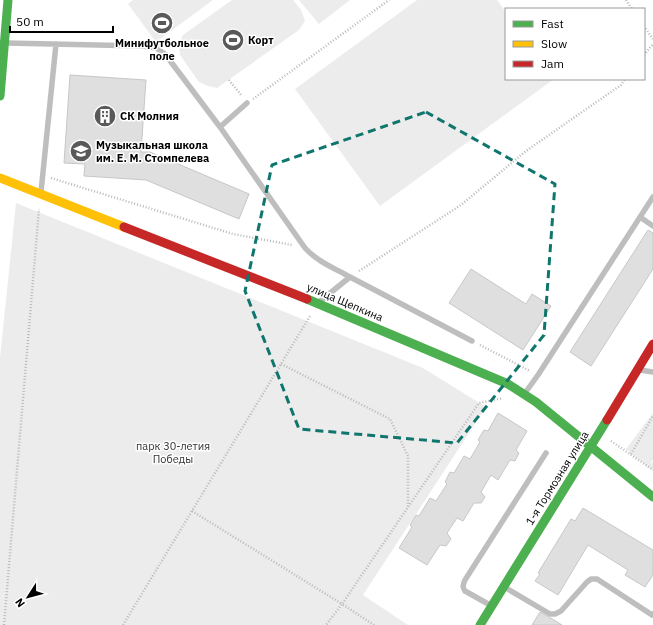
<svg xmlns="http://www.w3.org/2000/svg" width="653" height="625" font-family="'IBM Plex Sans',sans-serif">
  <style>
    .green { fill: #ececec }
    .building { fill: #dfdfdf; stroke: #c7c7c7 }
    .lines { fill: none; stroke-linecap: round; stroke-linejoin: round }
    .path { stroke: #b9b9b9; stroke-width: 2.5; stroke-dasharray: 1 2; stroke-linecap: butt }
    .lane { stroke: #bebebe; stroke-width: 5.5 }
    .fast { stroke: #4caf50; stroke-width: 9 }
    .slow { stroke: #ffc107; stroke-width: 9 }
    .jam { stroke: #c62828; stroke-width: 9 }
    .marked { fill: none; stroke: #0f766e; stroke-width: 3; stroke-dasharray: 8 5; stroke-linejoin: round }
    .labels { text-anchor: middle; stroke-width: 3; stroke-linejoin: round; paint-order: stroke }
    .poi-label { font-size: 11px; font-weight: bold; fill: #000; stroke: #fff; text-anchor: start }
    .street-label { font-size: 11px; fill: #000; stroke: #fff }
    .park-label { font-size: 11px; fill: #333; stroke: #fff }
  </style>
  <rect width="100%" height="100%" fill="#fff"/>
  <!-- green -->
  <path class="green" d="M133 0H213L156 42 128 4Z
    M232 0H293L301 10 305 21 299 30 217 88 208 86 199 82 180 55 179 44 183 35Z
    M299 0H350L319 24Z
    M417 0H497L506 12V79H554L380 206 295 89Z
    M16 203 423 368 486 407 363 595 408 625H0V358Z
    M653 413V460L649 465 653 462V471L626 449Z"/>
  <!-- building -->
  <path class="building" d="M70 75 146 80 141 152H150L249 194 239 219 146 180 84 176 85 164 64 163Z
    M648 230 653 233V269L591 366 570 352Z
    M471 269 526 304 532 294 551 306 523 350 449 303Z
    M498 413 527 431 516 450 519 453 515 461 510 460 498 480 491 475 481 492 485 497 481 503H474L463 521 457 518 447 533 451 539 446 546 440 545 427 565 399 548 412 527 410 525 416 515 419 516 430 498 436 501 447 484 445 482 450 472 454 473 464 456 470 459 480 442 478 440 484 430 488 431Z
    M583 508 653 550V575L645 587 625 575 628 570 588 545 558 595 535 581 540 574 538 573 571 519 575 521Z
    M540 612 554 620 562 625H532Z"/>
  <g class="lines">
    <!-- path -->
    <path class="path" d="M626 0 632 9
      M644 26 653 39
      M644 55 653 44
      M229 80 242 96
      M253 99 389 0
      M51 178 233 234 292 245
      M359 271 461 205 526 151 621 85 625 79
      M480 345 530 371
      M281 364 390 419 408 456V507
      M611 441 653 470
      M631 454 653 416
      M192 511 342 604 326 625
      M4 625 39 209
      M123 625 310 316
      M374 625 342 604 479 403 503 398"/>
    <!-- lane -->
    <path class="lane" d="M6 43 142 46 156 48 165 54 220 127 305 248C318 262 334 268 350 277
      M220 127 247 103
      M41 192 56 44
      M640 217 653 226
      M319 302 350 277 472 341
      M640 370 653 372
      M525 393 538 375 653 197
      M506 588 550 614H555L561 611 587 582 591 579H597L652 615 653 614
      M490 605 465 591C462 587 463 585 465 580L546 453"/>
    <!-- fast -->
    <path class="fast" d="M0 96 8 0
      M307 299 508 384 536 402 653 497
      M480 625 607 420"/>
    <!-- slow -->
    <path class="slow" d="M0 178 124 227"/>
    <!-- jam -->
    <path class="jam" d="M124 227 307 299
      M607 420 653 344"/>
  </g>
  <!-- marked area -->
  <path class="marked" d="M426 112 555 184 544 335 457 443 299 429 245 291 272 165Z"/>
  <!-- icons -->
  <defs>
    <g id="stadium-disc" transform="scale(1.15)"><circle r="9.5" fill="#595959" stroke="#fff"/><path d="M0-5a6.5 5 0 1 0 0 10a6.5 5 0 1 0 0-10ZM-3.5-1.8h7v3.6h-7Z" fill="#fff"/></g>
    <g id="building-disc" transform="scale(1.15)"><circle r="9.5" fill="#595959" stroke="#fff"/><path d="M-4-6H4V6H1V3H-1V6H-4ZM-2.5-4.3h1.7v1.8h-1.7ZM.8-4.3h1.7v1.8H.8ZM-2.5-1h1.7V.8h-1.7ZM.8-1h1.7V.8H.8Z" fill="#fff"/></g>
    <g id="school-disc" transform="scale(1.15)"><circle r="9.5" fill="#595959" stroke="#fff"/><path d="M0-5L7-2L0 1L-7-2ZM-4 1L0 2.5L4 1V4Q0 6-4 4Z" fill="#fff"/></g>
  </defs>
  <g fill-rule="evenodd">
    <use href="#stadium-disc" x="162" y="23"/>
    <use href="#stadium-disc" x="233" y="40"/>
    <use href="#building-disc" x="105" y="116"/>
    <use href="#school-disc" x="81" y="151"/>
  </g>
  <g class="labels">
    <!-- poi labels -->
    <g class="poi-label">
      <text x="248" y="44">Корт</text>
      <text x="162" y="47" text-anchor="middle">Минифутбольное<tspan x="162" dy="13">поле</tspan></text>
      <text x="120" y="120">СК Молния</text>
      <text x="96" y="149">Музыкальная школа<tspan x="96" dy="13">им. Е. М. Стомпелева</tspan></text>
    </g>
    <!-- street labels -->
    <g class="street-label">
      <text transform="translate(345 302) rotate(23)" y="4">улица Щепкина</text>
      <text transform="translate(557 478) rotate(-58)" y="4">1-я Тормозная улица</text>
    </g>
    <!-- park labels -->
    <g class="park-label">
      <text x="173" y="450">парк 30-летия<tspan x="173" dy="13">Победы</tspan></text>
    </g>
  </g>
  <!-- legend -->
  <rect x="505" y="8" width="140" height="72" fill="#ffffff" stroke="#999999"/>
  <rect x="513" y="21" width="20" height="6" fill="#4caf50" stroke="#999999"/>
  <text x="541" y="28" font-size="12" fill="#000000">Fast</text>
  <rect x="513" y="41" width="20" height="6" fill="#ffc107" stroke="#999999"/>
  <text x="541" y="48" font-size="12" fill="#000000">Slow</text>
  <rect x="513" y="61" width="20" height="6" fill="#c62828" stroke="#999999"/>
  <text x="541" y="68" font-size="12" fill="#000000">Jam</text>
  <!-- north arrow -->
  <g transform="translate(28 597) rotate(234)" stroke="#ffffff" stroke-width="3" paint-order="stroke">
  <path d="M0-3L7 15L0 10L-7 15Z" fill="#000000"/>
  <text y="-6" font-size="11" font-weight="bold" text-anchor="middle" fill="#000000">N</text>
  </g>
  <!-- scale -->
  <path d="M10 26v6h103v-6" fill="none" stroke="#000000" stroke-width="2"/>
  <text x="16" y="26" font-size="12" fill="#000000" stroke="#ffffff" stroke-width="3" paint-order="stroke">50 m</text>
</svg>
